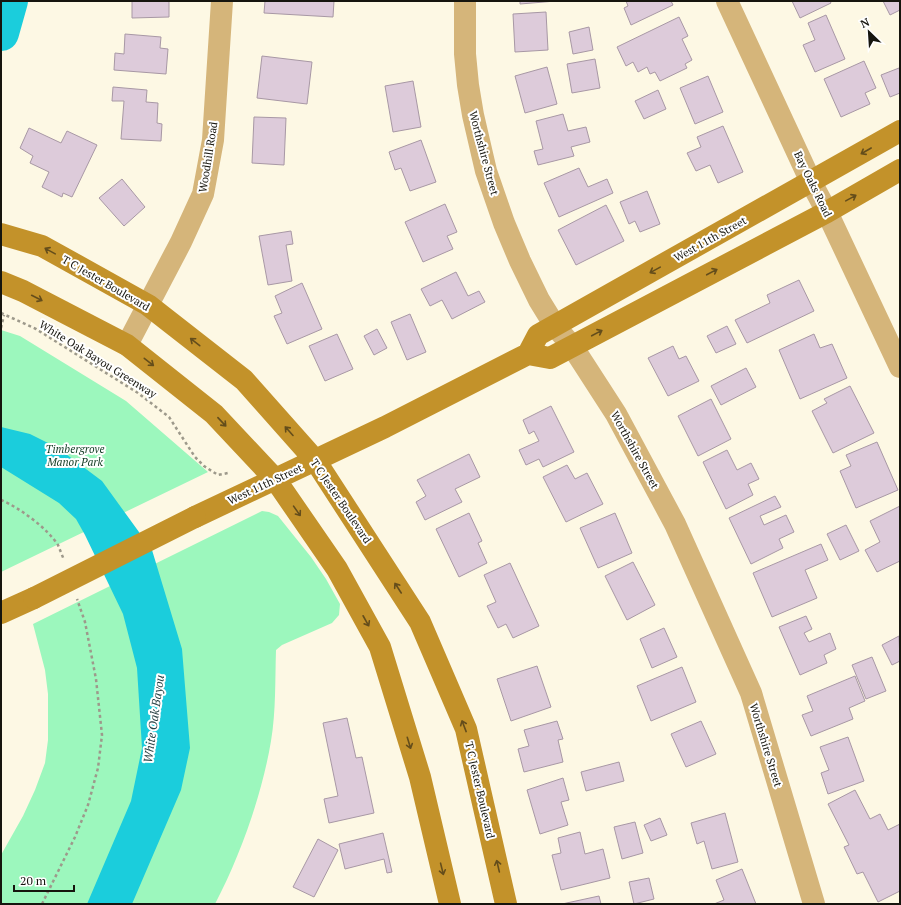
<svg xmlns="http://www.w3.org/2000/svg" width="901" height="905" font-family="'PT Serif',serif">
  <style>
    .green { fill: #9cf7bd }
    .water { fill: #1bcddc }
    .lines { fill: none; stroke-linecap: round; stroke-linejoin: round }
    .river { stroke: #1bcddc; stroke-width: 36 }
    .building { fill: #ddcbda; stroke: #a898a5 }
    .path { stroke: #9d998b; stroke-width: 2.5; stroke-dasharray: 3 3; stroke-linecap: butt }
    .street { stroke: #d5b57a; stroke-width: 22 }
    .secondary { stroke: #c3922a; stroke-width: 22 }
    .secondary-bridge { stroke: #c3922a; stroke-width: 22 }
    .oneway { stroke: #644d1b }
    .labels { text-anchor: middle; stroke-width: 4; stroke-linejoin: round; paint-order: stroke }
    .street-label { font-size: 11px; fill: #16150e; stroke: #fff }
    .park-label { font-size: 11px; font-style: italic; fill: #113b23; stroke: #fff }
    .water-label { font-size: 12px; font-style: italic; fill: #284144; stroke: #fff }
  </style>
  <rect width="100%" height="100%" fill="#fdf8e4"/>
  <!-- green -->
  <path class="green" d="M1 330 20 336 126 401 208 472 1 572Z
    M262 511 269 512 278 516 311 557 326 579 340 604 339 615 332 623 282 645 276 650C275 680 276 711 271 741 262 795 240 856 215 904H1V855L23 816 35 790 45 763 48 740V694L45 670 33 624Z"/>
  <!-- water -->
  <path class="water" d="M1 427 30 434 58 448 102 481 152 550 182 649 190 748 181 790 132 904H87L131 801 142 748 137 668 123 614 85 535 76 519 59 503 1 467Z"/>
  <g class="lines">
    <!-- river -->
    <path class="river" d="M1 33 10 1"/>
  </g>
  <!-- building -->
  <path class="building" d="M132 1H169V17L132 18Z
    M265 1H334L333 17 264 13Z
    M520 1H556L520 4Z
    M626 1H671L673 5 631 25 624 8 628 6Z
    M792 1H830L831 3 800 18Z
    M883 1H900V10L890 15Z
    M546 12 548 50 515 52 513 14Z
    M826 15 845 59 815 72 803 45 815 40 808 23Z
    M679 17 688 36 682 39 692 60 685 64 687 68 660 81 655 72 650 74 647 67 638 72 633 62 626 66 617 47Z
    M589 27 593 50 573 54 569 32Z
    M125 34 161 37 160 48 168 49 166 74 114 70 115 53 124 54Z
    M262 56 312 62 307 104 257 98Z
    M595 59 600 88 572 93 567 64Z
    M864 61 876 88 865 93 870 104 841 117 824 79Z
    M547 67 557 104 525 113 515 76Z
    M899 68 900 72V93L890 97 881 75Z
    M708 76 723 112 695 124 680 88Z
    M413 81 421 127 393 132 385 86Z
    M113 87 147 90 146 102 158 103 157 123 162 124 161 141 121 139 124 101H112Z
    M658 90 666 109 644 119 635 101Z
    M563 114 568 131 586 127 590 142 571 147 574 156 538 165 534 151 543 149 536 121Z
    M254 117 286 118 284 165 252 163Z
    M723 126 743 172 718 183 710 165 696 171 687 153 701 147 697 137Z
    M29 128 61 143 67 131 97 145 72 197 63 193 62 197 42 187 49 172 30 163 33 156 20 148Z
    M421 140 436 182 410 191 401 168 395 170 389 152Z
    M579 168 588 187 607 179 613 193 559 217 544 183Z
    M122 179 145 207 124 226 99 198Z
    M647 191 660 224 640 232 635 221 629 224 620 202Z
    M445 204 457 232 447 236 453 249 423 262 405 222Z
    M606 205 624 241 576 265 558 230Z
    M291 231 293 244 286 245 292 281 268 285 259 236Z
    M456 272 468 296 479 291 485 302 452 319 442 300 430 306 421 289Z
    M799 280 814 311 747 343 735 320 770 303 767 295Z
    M302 283 322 329 287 344 274 316 282 313 275 296Z
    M410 314 426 352 407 360 391 322Z
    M727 326 736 344 716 353 707 336Z
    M377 329 387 348 374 355 364 336Z
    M337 334 353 369 325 381 309 346Z
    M814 334 820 348 832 344 847 378 800 399 779 350Z
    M673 346 679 359 686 356 699 381 668 396 648 358Z
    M746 368 756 387 721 405 711 386Z
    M850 386 874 433 833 453 812 411 827 403 824 399Z
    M711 399 731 439 698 456 678 416Z
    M551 406 574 452 543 467 539 459 526 465 519 450 539 441 534 431 529 434 523 420Z
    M877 442 898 490 856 508 840 471 851 466 846 455Z
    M727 450 737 470 751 463 759 479 748 484 753 495 726 509 703 462Z
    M469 454 480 477 455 489 462 502 425 520 416 502 426 496 417 480Z
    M567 465 575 479 587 473 603 504 566 522 543 477Z
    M775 496 781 507 760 516 764 525 786 515 794 532 779 539 783 548 751 564 729 518Z
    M900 506V561L877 572 865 550 880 542 870 521Z
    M469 513 482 541 478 543 487 563 459 577 436 529Z
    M615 513 632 553 598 568 580 528Z
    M846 525 859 551 840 560 827 534Z
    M821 544 828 560 805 570 817 598 772 617 753 573Z
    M633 562 655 605 627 620 605 576Z
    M510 563 539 626 513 638 506 624 498 628 487 606 496 602 484 575Z
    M806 616 812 629 804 633 809 642 830 633 836 649 824 655 827 663 800 675 779 627Z
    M664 628 677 657 652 668 640 639Z
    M899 636 900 661 892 665 882 645Z
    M872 657 886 691 866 699 852 665Z
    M537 666 551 707 511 721 497 679Z
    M682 667 696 702 651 721 637 686Z
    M855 676 865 701 849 708 853 719 811 736 802 715 813 711 807 696Z
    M347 718 356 758 362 757 374 813 329 823 324 799 338 796 323 723Z
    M557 721 563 739 558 740 563 762 524 772 518 749 529 746 524 730Z
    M701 721 716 754 686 767 671 734Z
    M848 737 864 781 828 794 821 773 829 770 820 747Z
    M619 762 624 781 586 791 581 772Z
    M563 778 569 800 561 802 568 825 540 834 527 790Z
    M855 790 870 819 880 814 888 830 900 824V891L878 902 863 872 857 874 844 847 849 845 828 804Z
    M725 813 738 862 712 869 704 841 697 844 691 823Z
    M660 818 667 835 651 841 644 825Z
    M635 822 643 853 622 859 614 827Z
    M580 832 585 854 603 849 610 878 561 890 552 855 561 853 558 838Z
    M383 833 392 872 387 873 384 859 345 869 339 844Z
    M318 839 338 850 314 897 293 887Z
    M742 869 756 904H714L724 900 716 880Z
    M649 878 654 899 634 904 629 882Z
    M599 896 601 904H562Z"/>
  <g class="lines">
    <!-- path -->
    <path class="path" d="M1 313 36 329 138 393 169 417 195 457 204 466 218 475 228 473
      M1 328 4 315
      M1 500C20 508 47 528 58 545 60 550 62 555 64 560
      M42 904 75 837 88 805 98 768 102 735 96 679 85 622 77 599"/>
    <!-- street -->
    <path class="street" d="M465 1V54L468 85 473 115 486 171 504 223 520 261 539 300 555 326 572 346 585 366 616 414 675 524 751 693 814 904
      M727 1 811 182 827 212 900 367
      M127 345 181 242 203 194 213 140 222 1"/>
    <!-- secondary -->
    <path class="secondary" d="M1 234 42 246 148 305 244 380 315 460 420 622 466 729 506 904
      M1 282 23 291 127 345 214 414 275 479 337 569 380 647 420 777 450 904
      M528 354 550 358 827 212 900 170
      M195 517 385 427 528 354 538 335 900 131
      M1 613 34 598"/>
    <!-- secondary-bridge -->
    <path class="secondary-bridge" d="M34 598 195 517"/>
  </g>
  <!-- one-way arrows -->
  <defs><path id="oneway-shaft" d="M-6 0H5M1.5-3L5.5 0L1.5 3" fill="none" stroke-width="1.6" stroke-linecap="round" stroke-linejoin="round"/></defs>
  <g class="oneway">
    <use href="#oneway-shaft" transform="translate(866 151) rotate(150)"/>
    <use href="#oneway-shaft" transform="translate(851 198) rotate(-29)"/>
    <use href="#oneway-shaft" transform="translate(50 251) rotate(-151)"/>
    <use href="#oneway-shaft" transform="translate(655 270) rotate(151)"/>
    <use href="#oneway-shaft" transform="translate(712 272) rotate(-28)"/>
    <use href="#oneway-shaft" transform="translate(37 298) rotate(27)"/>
    <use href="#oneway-shaft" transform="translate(597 333) rotate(-28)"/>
    <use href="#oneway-shaft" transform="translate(195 342) rotate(-142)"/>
    <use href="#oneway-shaft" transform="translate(149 362) rotate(38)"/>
    <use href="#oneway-shaft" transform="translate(222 422) rotate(47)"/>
    <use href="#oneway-shaft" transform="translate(289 431) rotate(-132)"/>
    <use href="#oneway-shaft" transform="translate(297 511) rotate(55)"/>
    <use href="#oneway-shaft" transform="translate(398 588) rotate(-123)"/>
    <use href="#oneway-shaft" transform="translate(366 621) rotate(61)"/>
    <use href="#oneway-shaft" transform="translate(464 726) rotate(-111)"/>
    <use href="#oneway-shaft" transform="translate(409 743) rotate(73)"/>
    <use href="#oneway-shaft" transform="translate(498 866) rotate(-103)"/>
    <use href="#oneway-shaft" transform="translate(442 869) rotate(76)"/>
  </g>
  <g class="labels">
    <!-- street labels -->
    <g class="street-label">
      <text transform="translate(484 153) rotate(75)" y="4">Worthshire Street</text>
      <text transform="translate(208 157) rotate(-81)" y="4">Woodhill Road</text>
      <text transform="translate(813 184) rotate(64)" y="4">Bay Oaks Road</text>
      <text transform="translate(710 239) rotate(-29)" y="4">West 11th Street</text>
      <text transform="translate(106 283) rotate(30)" y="4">T C Jester Boulevard</text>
      <text transform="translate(98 359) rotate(32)" y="4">White Oak Bayou Greenway</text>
      <text transform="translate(635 450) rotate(61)" y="4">Worthshire Street</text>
      <text transform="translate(265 484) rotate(-25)" y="4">West 11th Street</text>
      <text transform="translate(341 501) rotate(56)" y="4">T C Jester Boulevard</text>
      <text transform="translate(766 745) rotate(73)" y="4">Worthshire Street</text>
      <text transform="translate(480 790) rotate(77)" y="4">T C Jester Boulevard</text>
    </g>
    <!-- park labels -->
    <g class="park-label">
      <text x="75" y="453">Timbergrove<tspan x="75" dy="13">Manor Park</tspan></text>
    </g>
    <!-- water labels -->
    <g class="water-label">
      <text transform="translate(154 719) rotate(-82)" y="4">White Oak Bayou</text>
    </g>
  </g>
  <!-- border -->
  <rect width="901" height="905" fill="none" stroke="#16150e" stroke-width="4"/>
  <!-- north arrow -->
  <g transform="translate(869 32) rotate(335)" stroke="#ffffff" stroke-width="3" paint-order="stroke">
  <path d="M0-3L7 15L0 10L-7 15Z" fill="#16150e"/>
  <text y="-6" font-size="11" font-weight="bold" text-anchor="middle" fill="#16150e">N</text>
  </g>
  <!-- scale -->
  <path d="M14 885v6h60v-6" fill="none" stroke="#16150e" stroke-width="2"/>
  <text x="20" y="885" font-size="12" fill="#16150e" stroke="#ffffff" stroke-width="3" paint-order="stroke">20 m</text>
</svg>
